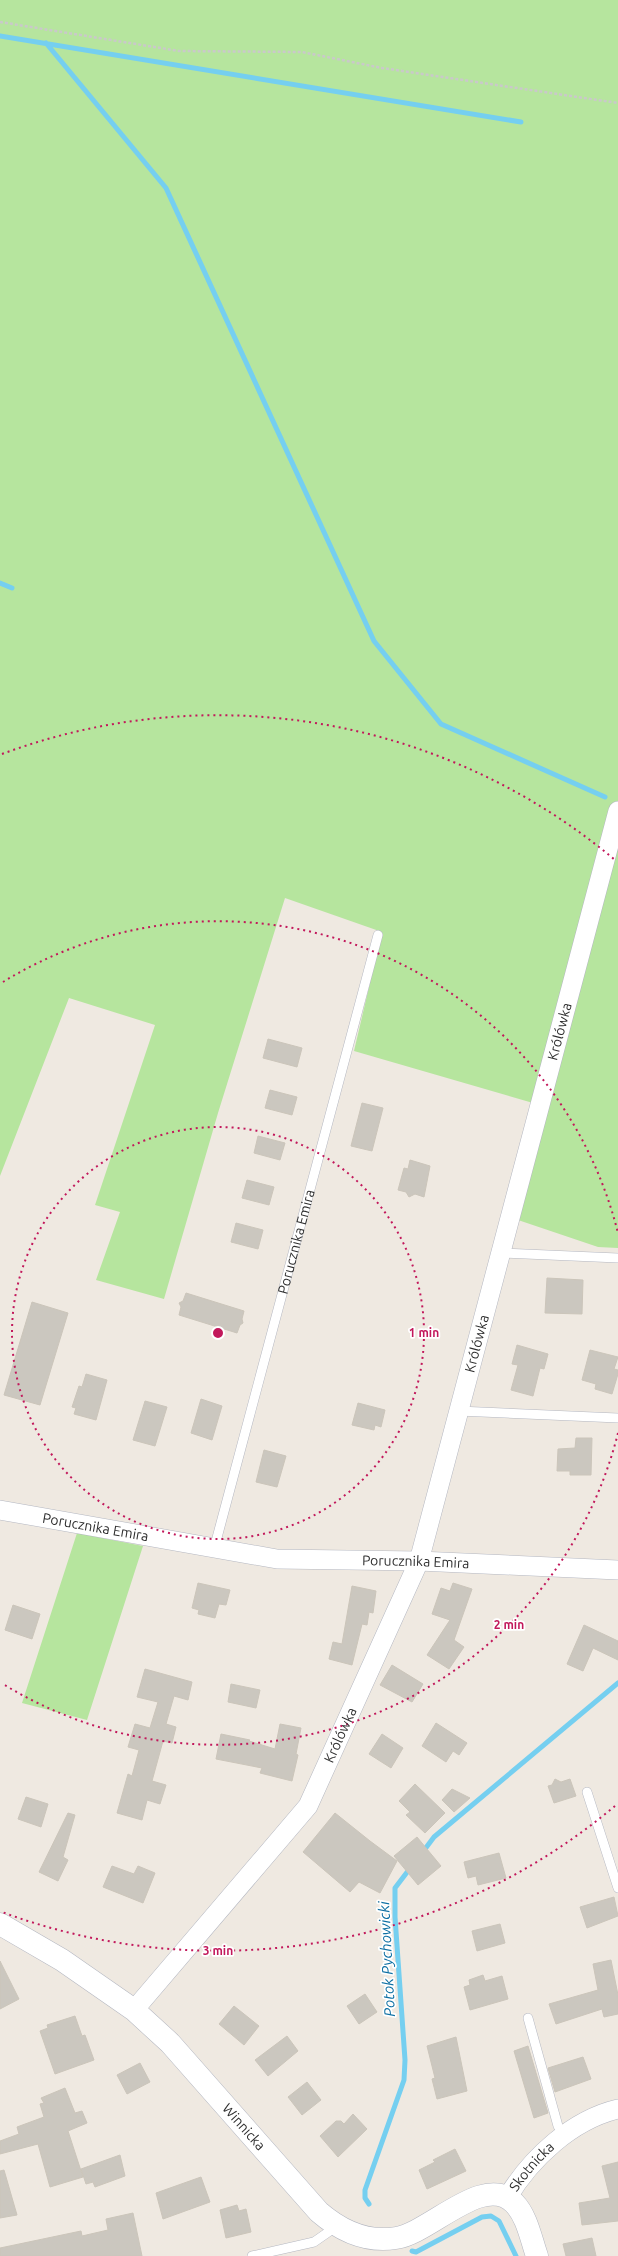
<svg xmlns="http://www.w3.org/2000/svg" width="618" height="2256" font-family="Ubuntu,sans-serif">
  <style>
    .green { fill: #b6e59e }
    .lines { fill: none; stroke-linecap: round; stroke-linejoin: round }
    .stream { stroke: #75cff0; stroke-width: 5 }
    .building { fill: #cbc7bf; stroke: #cbc5ba }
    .service-casing { stroke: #b4b7c1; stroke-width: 10 }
    .minor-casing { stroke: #b4b7c1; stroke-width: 20 }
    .tertiary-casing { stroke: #b4b7c1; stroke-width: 23 }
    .path { stroke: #c9c9c9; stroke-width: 2.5; stroke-dasharray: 3 2; stroke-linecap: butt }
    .service { stroke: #fff; stroke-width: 9 }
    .minor { stroke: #fff; stroke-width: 19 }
    .tertiary { stroke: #fff; stroke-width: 22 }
    .ring { fill: none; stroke: #c2185b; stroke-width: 2; stroke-dasharray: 2 4 }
    .labels { text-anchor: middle; stroke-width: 3.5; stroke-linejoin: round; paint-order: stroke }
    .street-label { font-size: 14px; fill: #2e2e2e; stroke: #fff }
    .water-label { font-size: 15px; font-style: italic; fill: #0d6fa3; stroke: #fff }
    .centre { fill: #c2185b; stroke: #fff; stroke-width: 2 }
    .ring-label { font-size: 12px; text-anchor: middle; font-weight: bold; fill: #c2185b; stroke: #fff; stroke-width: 3.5; stroke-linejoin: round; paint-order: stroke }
  </style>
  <rect width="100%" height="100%" fill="#efe9e1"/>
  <!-- green -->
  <path class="green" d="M0 0H618V1248L598 1247 518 1220 533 1103 354 1051 382 932 285 898 218 1113 164 1299 96 1280 120 1212 95 1205 155 1025 69 998 0 1176Z
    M77 1533 143 1546 87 1720 22 1703Z"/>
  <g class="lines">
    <!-- stream -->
    <path class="stream" d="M0 36 521 122
      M46 43 166 188 374 641 441 724 605 797
      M0 583 12 588
      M422 1853 434 1837 618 1683
      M369 2204 365 2198V2190L404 2080 405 2060 395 1917V1888L411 1867
      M412 2251 416 2252 482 2217 491 2216 499 2221 516 2256"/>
  </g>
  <!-- building -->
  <path class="building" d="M268 1039 302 1048 297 1067 263 1058Z
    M270 1090 297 1097 292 1115 265 1108Z
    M362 1103 383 1108 372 1151 351 1146Z
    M258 1136 285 1143 280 1160 254 1153Z
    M410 1160 430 1166 424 1197 415 1194 409 1197 406 1192 398 1190 404 1168 408 1169Z
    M247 1180 274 1187 269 1205 242 1198Z
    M236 1223 263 1230 258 1249 231 1242Z
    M547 1278 583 1280 582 1314 545 1313Z
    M186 1293 244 1311 242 1319 243 1323 240 1325 237 1333 179 1315 181 1307 179 1303 183 1301Z
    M32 1302 68 1313 40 1405 4 1395Z
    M517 1345 548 1354 544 1369 540 1368 533 1396 511 1390 518 1365 512 1364Z
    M590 1350 618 1357 614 1369 618 1370V1374L612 1394 595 1389 596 1384 582 1380Z
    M86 1374 107 1380 96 1420 74 1414 76 1408 72 1407 79 1386 82 1387Z
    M201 1399 222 1406 212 1440 191 1433Z
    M145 1401 167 1407 155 1446 133 1440Z
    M358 1403 385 1410 381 1427 375 1425 374 1430 352 1425Z
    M576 1438H592L591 1475H570V1471H557L558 1449 575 1448Z
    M264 1450 286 1456 277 1487 256 1482Z
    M198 1583 230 1590 226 1605 219 1604 215 1618 198 1614 199 1610 192 1608Z
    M453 1583 472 1589 454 1640 464 1647 449 1669 427 1655 450 1620 432 1614 441 1588 450 1591Z
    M352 1586 376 1591 373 1613 369 1612 367 1625 362 1624 352 1665 329 1659 333 1642 342 1644Z
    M13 1605 40 1614 32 1639 5 1630Z
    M584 1625 618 1641V1660L593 1648 583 1671 567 1664Z
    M392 1665 423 1684 412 1702 380 1685Z
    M145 1669 192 1682 188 1700 174 1696 166 1724 176 1727 172 1743 163 1741 152 1781 166 1785 160 1804 147 1800 142 1820 117 1813 128 1774 132 1776 139 1750 128 1747 135 1724 150 1728 158 1702 137 1697Z
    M231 1684 260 1690 256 1708 228 1702Z
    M436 1723 467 1743 459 1755 453 1751 446 1762 422 1746Z
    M280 1724 301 1728 296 1754 298 1755 292 1781 260 1773 262 1768 216 1759 221 1734 250 1740 249 1741 275 1749Z
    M382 1734 403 1748 391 1768 369 1754Z
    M555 1779 561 1782 570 1779 576 1796 554 1803 548 1786 552 1785Z
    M415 1784 445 1813 425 1833 406 1815 410 1812 399 1801Z
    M452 1789 470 1798 454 1812 442 1800Z
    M26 1797 48 1804 41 1827 18 1819Z
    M68 1813 75 1815 63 1857 68 1860 58 1881 39 1872Z
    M335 1813 370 1841 397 1861 380 1893 359 1882 350 1892 303 1852Z
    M417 1837 441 1866 418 1885 394 1856Z
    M499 1853 506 1878 478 1885 476 1876 468 1878 464 1862Z
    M112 1866 134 1874 138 1866 155 1873 143 1903 103 1887Z
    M614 1897 618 1916 587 1928 580 1907Z
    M500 1924 505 1943 477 1951 472 1931Z
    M611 1960 618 1995V2014L604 2017 602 2009 556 2024 549 2004 598 1990 593 1964Z
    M0 1961 19 1999 0 2009Z
    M483 1975 485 1981 502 1976 508 1999 470 2010 464 1987 470 1985 469 1980Z
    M365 1994 377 2012 359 2024 347 2006Z
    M234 2006 259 2026 244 2045 219 2024Z
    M75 2016 82 2036 85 2035 94 2060 55 2074 40 2031 48 2028 47 2025Z
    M287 2036 298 2051 268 2076 255 2060Z
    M456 2037 467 2091 437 2099 432 2079 435 2078 427 2046Z
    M528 2046 548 2113 534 2118 514 2051Z
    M583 2057 591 2079 555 2092 548 2068Z
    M140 2063 150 2082 127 2094 117 2075Z
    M307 2082 321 2100 302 2115 288 2097Z
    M65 2088 75 2113 82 2111 87 2123 68 2131 83 2177 50 2187 38 2144 0 2154V2141L19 2134 17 2127 44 2117 40 2104 44 2103 41 2098Z
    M353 2114 367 2129 338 2157 320 2136 336 2121H341L344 2124Z
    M455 2149 466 2171 427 2189 419 2170 435 2162 433 2160Z
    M120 2155 125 2176 95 2187 93 2182 86 2184 81 2169Z
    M618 2162V2221L582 2225 579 2203 610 2198 602 2166Z
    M4 2170 17 2215 0 2218V2171Z
    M201 2177 210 2202 163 2219 156 2193Z
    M237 2205 239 2211 246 2209 251 2232 226 2238 220 2210Z
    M133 2213 142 2256H0V2248L81 2231 82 2236 108 2230 106 2219Z
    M592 2238 596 2256H566L563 2244Z"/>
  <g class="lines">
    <!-- service casing -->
    <g class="service-casing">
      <g id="service">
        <path d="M501 1253 618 1258"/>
        <path d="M458 1411 618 1418"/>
        <path id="s1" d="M214 1549 378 935"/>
        <path d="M587 1792 618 1888"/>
        <path d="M528 2018 558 2126 564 2135"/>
        <path d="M252 2256 314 2242 337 2226"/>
      </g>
    </g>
    <!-- minor casing -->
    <g class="minor-casing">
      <g id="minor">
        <path id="s2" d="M0 1510 277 1559 419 1561 618 1570"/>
        <path id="s3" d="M134 2010 308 1806 419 1561 618 811"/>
        <path id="s4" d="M507 2198C531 2158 572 2120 618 2109"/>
      </g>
    </g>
    <!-- tertiary casing -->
    <g class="tertiary-casing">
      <g id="tertiary">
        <path id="s5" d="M0 1924 62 1960 134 2010 170 2043 319 2212C341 2231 366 2243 396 2238 430 2233 484 2172 514 2203 527 2216 531 2239 537 2256"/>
      </g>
    </g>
    <!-- path -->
    <path class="path" d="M0 22 179 51 302 52 382 68 618 103"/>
    <!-- service -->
    <use href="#service" class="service"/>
    <!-- minor -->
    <use href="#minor" class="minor"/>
    <!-- tertiary -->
    <use href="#tertiary" class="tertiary"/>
  </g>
  <!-- distance rings -->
  <g class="ring">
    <circle cx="218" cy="1333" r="206"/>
    <path d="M618 1433A412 412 0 0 1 3 1684M3 982A412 412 0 0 1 618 1233"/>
    <path d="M615 1806A618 618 0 0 1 2 1912M2 754A618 618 0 0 1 615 860"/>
  </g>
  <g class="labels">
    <!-- street labels -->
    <g class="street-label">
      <text dy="5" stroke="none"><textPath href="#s3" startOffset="1085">Królówka</textPath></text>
      <text dy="5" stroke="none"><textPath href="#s1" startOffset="318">Porucznika Emira</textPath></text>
      <text dy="5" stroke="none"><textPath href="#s3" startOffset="762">Królówka</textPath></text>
      <text dy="5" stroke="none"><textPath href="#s2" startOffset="97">Porucznika Emira</textPath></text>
      <text dy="5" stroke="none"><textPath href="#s2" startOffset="420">Porucznika Emira</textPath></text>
      <text dy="5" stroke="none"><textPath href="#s3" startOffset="346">Królówka</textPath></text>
      <text dy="5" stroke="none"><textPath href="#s5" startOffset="320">Winnicka</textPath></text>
      <text dy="5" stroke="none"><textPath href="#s4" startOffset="40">Skotnicka</textPath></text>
    </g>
    <!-- water labels -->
    <g class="water-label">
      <text transform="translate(387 1959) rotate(-93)" y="5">Potok Pychowicki</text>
    </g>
  </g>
  <circle cx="218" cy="1333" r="6" class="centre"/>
  <g class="ring-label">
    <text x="424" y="1337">1 min</text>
    <text x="509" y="1629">2 min</text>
    <text x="218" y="1955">3 min</text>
  </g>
</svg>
